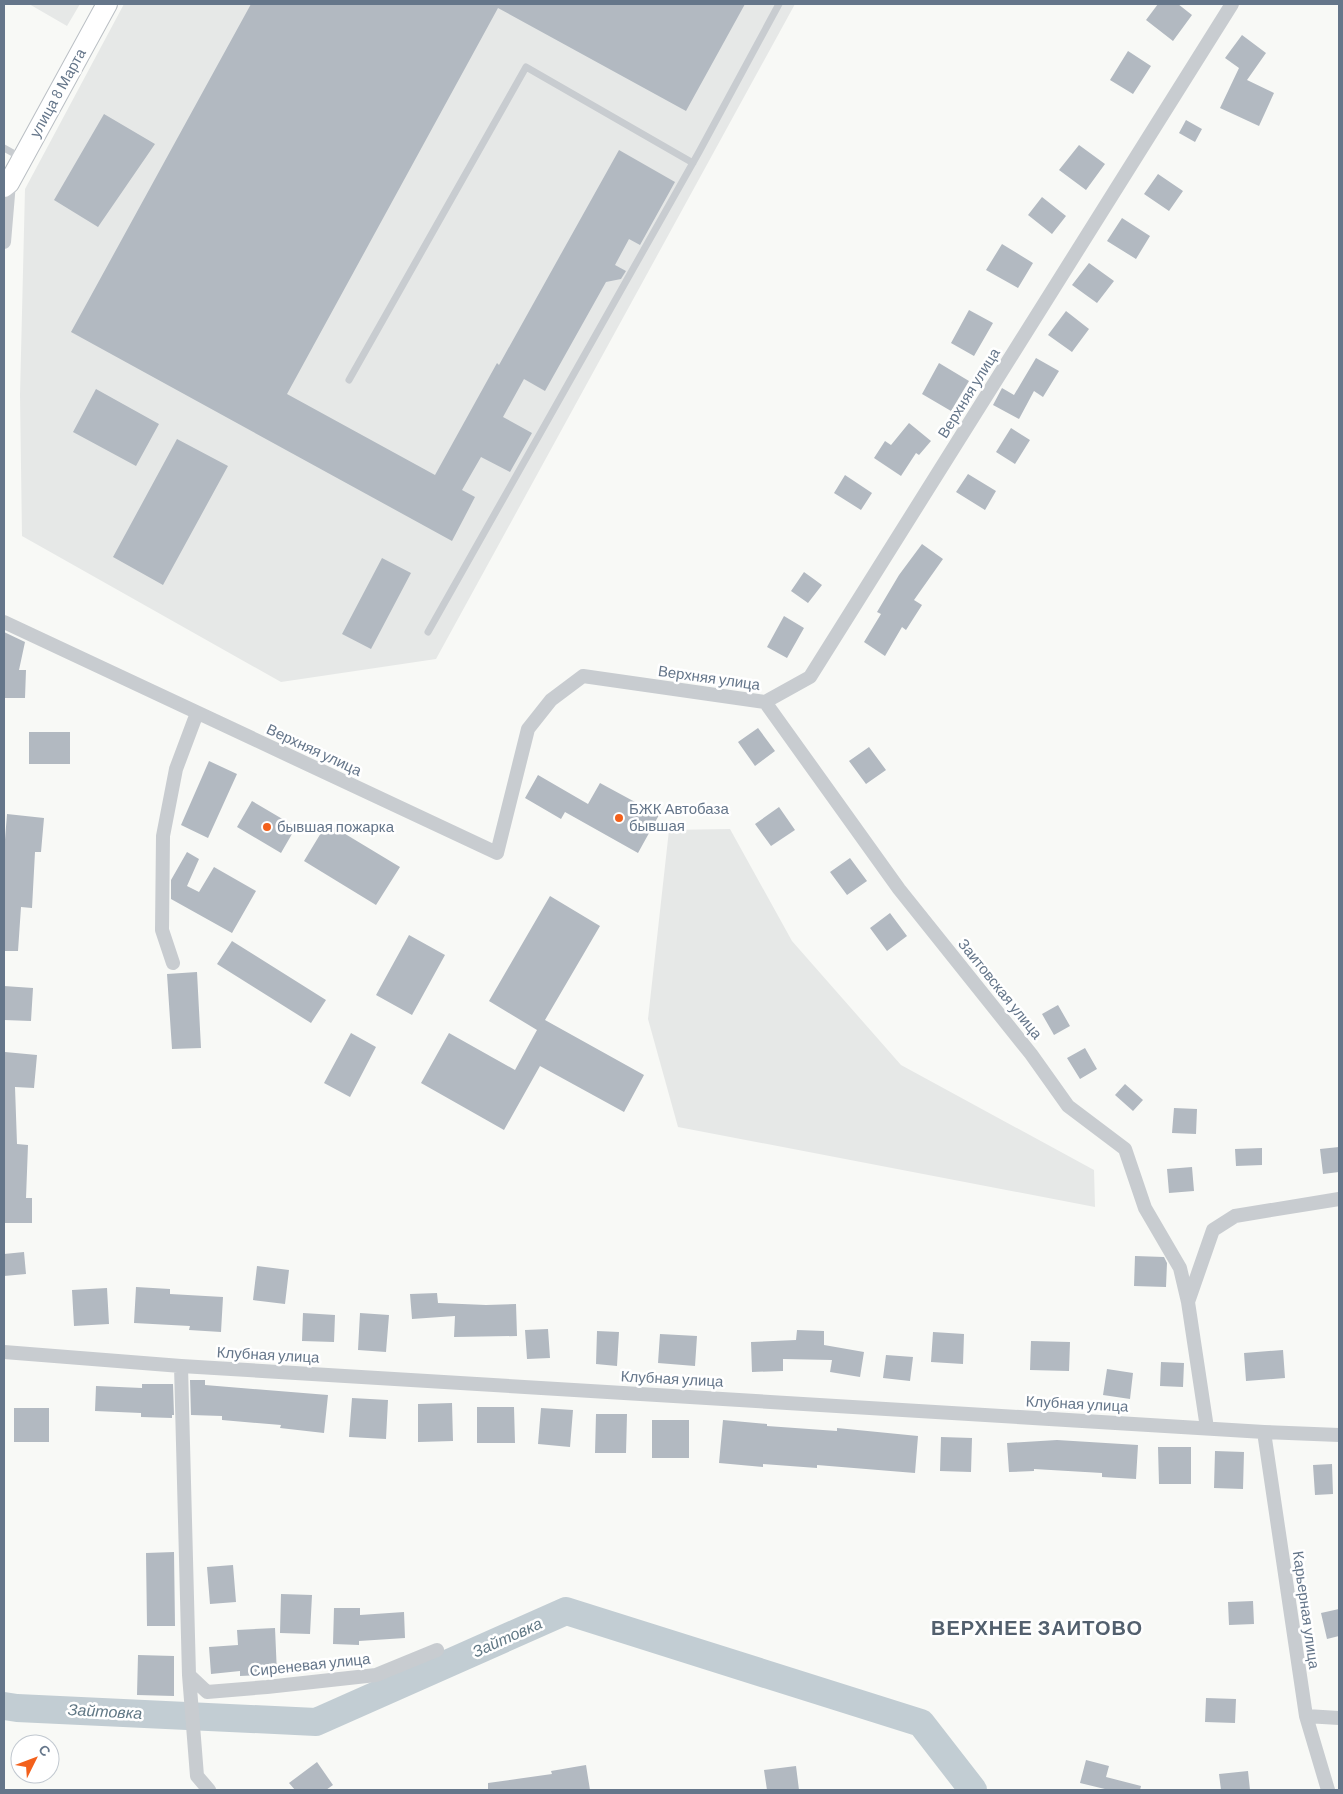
<svg xmlns="http://www.w3.org/2000/svg" width="1343" height="1794" font-family="Barlow,sans-serif">
  <style>
    .built { fill: #e6e8e7 }
    .lines { fill: none; stroke-linecap: round; stroke-linejoin: round }
    .river { stroke: #c2cdd3; stroke-width: 28 }
    .building { fill: #b2b9c1 }
    .secondary-casing { stroke: #babfc4; stroke-width: 22 }
    .lane { stroke: #c8ccd0; stroke-width: 7 }
    .street { stroke: #c8ccd0; stroke-width: 14 }
    .secondary { stroke: #fff; stroke-width: 20 }
    .poi-dot { fill: #f3601b; stroke: #fff; stroke-width: 2 }
    .labels { text-anchor: middle; stroke-width: 5; stroke-linejoin: round; paint-order: stroke }
    .street-label { font-size: 15px; fill: #65768a; stroke: #fff }
    .poi-label { font-size: 15px; fill: #65768a; stroke: #fff; text-anchor: start }
    .water-label { font-size: 16px; font-style: italic; fill: #617885; stroke: #fff }
    .district-label { font-size: 20px; font-weight: bold; letter-spacing: 1px; fill: #53606e; stroke: #fff }
  </style>
  <rect width="100%" height="100%" fill="#f8f9f6"/>
  <!-- built -->
  <path class="built" d="M29 4H80L67 26Z
    M124 4H795L436 659 281 682 22 536 20 395 25 189Z
    M730 829 792 941 901 1065 1094 1170 1095 1207 678 1127 648 1019 669 830Z"/>
  <g class="lines">
    <!-- river -->
    <path class="river" d="M4 1706 17 1708 316 1722 566 1611 921 1723 973 1790"/>
  </g>
  <!-- building -->
  <path class="building" d="M251 4H745L686 111 498 8 287 394 435 475 497 363 499 365 619 150 675 182 640 245 629 239 615 265 626 271 621 279 606 282 545 391 524 379 503 417 532 433 510 472 481 457 462 490 475 497 452 541 71 332Z
    M1158 4H1178L1192 15 1173 41 1146 20Z
    M1242 35 1266 53 1247 80 1274 93 1259 126 1220 108 1239 68 1225 58Z
    M1128 51 1151 66 1133 94 1110 80Z
    M104 114 155 144 98 227 54 200Z
    M1186 120 1202 129 1195 142 1179 133Z
    M1079 145 1105 164 1086 190 1059 170Z
    M1158 174 1183 191 1169 211 1144 194Z
    M1042 197 1066 216 1052 234 1028 215Z
    M1122 218 1150 236 1136 259 1107 241Z
    M1002 244 1033 263 1018 288 986 270Z
    M1089 263 1114 281 1097 303 1072 285Z
    M969 310 993 323 974 356 951 343Z
    M1066 311 1089 329 1072 352 1048 335Z
    M1036 358 1059 371 1043 397 1034 391 1019 419 993 405 1002 388 1014 395Z
    M939 363 969 381 951 411 922 394Z
    M96 389 159 424 136 466 73 432Z
    M909 423 931 441 919 455 916 453 901 476 874 458 885 441 891 445Z
    M1011 428 1030 440 1015 464 996 452Z
    M177 439 228 466 163 585 113 557Z
    M968 474 996 491 985 510 956 492Z
    M845 475 872 493 861 510 834 493Z
    M922 544 943 559 914 600 922 605 906 630 902 627 885 656 864 642 881 614 877 612 899 575Z
    M382 558 411 573 371 649 342 634Z
    M804 572 822 585 808 603 791 591Z
    M784 616 804 628 787 658 767 647Z
    M4 632 25 642 19 670H26L25 698H4Z
    M758 728 775 751 755 766 738 742Z
    M29 732H70V764H29Z
    M869 747 886 770 866 784 849 761Z
    M209 761 237 774 208 838 181 825Z
    M538 775 588 804 600 783 659 815 638 853 565 812 561 819 525 798Z
    M252 801 296 827 281 853 237 827Z
    M779 807 795 830 771 846 755 824Z
    M7 814 44 818 41 852H35L32 908 21 907 18 951H4V852Z
    M327 823 400 867 376 905 304 861Z
    M187 852 199 859 187 886 199 892 214 867 256 891 232 933 171 899V880Z
    M850 858 867 881 847 895 830 872Z
    M550 896 600 926 545 1020 644 1075 624 1112 540 1066 504 1130 421 1083 449 1033 515 1070 537 1030 489 1001Z
    M890 913 907 936 887 951 870 928Z
    M409 935 445 955 412 1015 376 995Z
    M232 941 326 1000 311 1023 217 964Z
    M197 972 201 1048 172 1049 167 974Z
    M4 986 33 988 31 1021 4 1020Z
    M1058 1005 1070 1026 1054 1035 1042 1014Z
    M351 1033 376 1047 350 1097 324 1083Z
    M1085 1048 1097 1069 1080 1079 1067 1058Z
    M5 1052 37 1055 34 1088 15 1087 17 1144 28 1145 26 1198H32V1223H4Z
    M1125 1084 1143 1100 1133 1111 1115 1095Z
    M1174 1108 1197 1109 1196 1134 1172 1133Z
    M1339 1147V1172L1323 1174 1320 1149Z
    M1262 1148V1165L1236 1166 1235 1149Z
    M1192 1167 1194 1191 1169 1193 1167 1169Z
    M24 1252 26 1274 4 1276V1254Z
    M1135 1256 1164 1257 1167 1263 1166 1287 1134 1286Z
    M257 1266 289 1270 285 1304 253 1300Z
    M136 1287 170 1289V1294L223 1297 221 1332 189 1330 190 1326 134 1323Z
    M107 1288 109 1324 74 1326 72 1290Z
    M437 1293 438 1303 486 1305 516 1304 517 1336 454 1337 455 1316 412 1319 410 1294Z
    M303 1313 335 1315 334 1342 302 1341Z
    M360 1313 389 1315 386 1352 358 1350Z
    M548 1329 550 1358 527 1359 525 1330Z
    M797 1330 824 1331V1345L864 1352 860 1377 830 1372 832 1360 783 1359V1371L752 1372 751 1342 796 1340Z
    M597 1331 619 1332 617 1366 596 1364Z
    M933 1332 964 1334 963 1364 931 1362Z
    M660 1334 697 1336 695 1366 658 1363Z
    M1031 1341 1070 1342 1069 1371 1030 1370Z
    M1283 1350 1285 1378 1246 1381 1244 1353Z
    M886 1355 913 1357 910 1381 883 1378Z
    M1161 1362 1184 1363 1183 1387 1160 1386Z
    M1107 1369 1133 1373 1130 1399 1103 1395Z
    M190 1380H205V1385L328 1395 324 1433 280 1428 281 1425 222 1420V1416L191 1415Z
    M142 1384H173L174 1415H172V1418L141 1417V1413L95 1411 96 1386 142 1388Z
    M352 1398 388 1400 386 1439 349 1437Z
    M452 1403 453 1441 418 1442V1404Z
    M477 1407H514L515 1443H477Z
    M14 1408H49V1442H14Z
    M541 1408 573 1410 570 1447 538 1444Z
    M596 1414H627L626 1453H595Z
    M652 1420H689V1458H652Z
    M723 1420 767 1424V1426L837 1431V1428L918 1436 915 1473 817 1465V1468L763 1464V1467L719 1463Z
    M941 1437 972 1438 971 1472 940 1471Z
    M1057 1440 1138 1445 1136 1479 1102 1477V1473L1034 1469V1471L1009 1472 1007 1443Z
    M1158 1447H1191V1484H1159Z
    M1215 1451 1244 1452 1243 1489 1214 1488Z
    M1332 1464 1333 1494 1315 1495 1313 1465Z
    M174 1552 175 1626H147L146 1553Z
    M233 1565 236 1602 210 1604 207 1567Z
    M281 1594 312 1595 310 1634 280 1633Z
    M1253 1601 1254 1624 1229 1625 1228 1602Z
    M334 1608H360V1615L404 1612 405 1638 359 1641V1645L333 1644Z
    M1339 1609V1636L1327 1639 1321 1613Z
    M275 1628 277 1674 240 1676V1671L211 1674 209 1647 238 1645 237 1630Z
    M138 1655 174 1656V1696L137 1695Z
    M1206 1698 1236 1699 1235 1723 1205 1722Z
    M1086 1760 1109 1766 1106 1777 1141 1786 1140 1790H1109L1080 1783Z
    M317 1762 333 1785 326 1790H295L289 1783Z
    M586 1765 590 1790H488V1783L552 1774 551 1771Z
    M796 1766 799 1790H767L764 1770Z
    M1248 1771 1250 1790H1221L1219 1774Z"/>
  <g class="lines">
    <!-- secondary casing -->
    <g class="secondary-casing">
      <path id="secondary" d="M4 187 9 183 107 4"/>
    </g>
    <!-- lane -->
    <path class="lane" d="M4 148 22 158
      M349 380 526 67 693 163
      M428 632 699 152 779 4"/>
    <!-- street -->
    <path class="street" d="M4 242 9 183
      M4 622 497 853 528 729 551 700 583 676 765 702 810 677 1232 4
      M765 702 899 889 1031 1054 1068 1106 1125 1149 1145 1208 1180 1268 1188 1302
      M173 963 162 930 163 836 176 769 197 713
      M4 1352 181 1366 1264 1432 1339 1435
      M181 1366 189 1675 197 1776 209 1790
      M1207 1428 1188 1302 1213 1230 1235 1216 1339 1199
      M1264 1432 1306 1716 1328 1790
      M189 1675 207 1692 267 1687 376 1675 437 1650
      M1306 1716 1339 1718"/>
    <!-- secondary -->
    <use href="#secondary" class="secondary"/>
  </g>
  <!-- markers -->
  <g class="poi-dot">
    <circle cx="619" cy="818" r="5"/>
    <circle cx="267" cy="827" r="5"/>
  </g>
  <g class="labels">
    <!-- street labels -->
    <g class="street-label">
      <text transform="translate(58 93) rotate(-61)" y="5">улица 8 Марта</text>
      <text transform="translate(969 393) rotate(-58)" y="5">Верхняя улица</text>
      <text transform="translate(709 678) rotate(8)" y="5">Верхняя улица</text>
      <text transform="translate(314 750) rotate(25)" y="5">Верхняя улица</text>
      <text transform="translate(1000 989) rotate(51)" y="5">Заитовская улица</text>
      <text transform="translate(268 1355) rotate(3)" y="5">Клубная улица</text>
      <text transform="translate(672 1379) rotate(3)" y="5">Клубная улица</text>
      <text transform="translate(1077 1404) rotate(3)" y="5">Клубная улица</text>
      <text transform="translate(1306 1610) rotate(82)" y="5">Карьерная улица</text>
      <text transform="translate(310 1665) rotate(-6)" y="5">Сиреневая улица</text>
    </g>
    <!-- poi labels -->
    <g class="poi-label">
      <text x="629" y="814">БЖК Автобаза<tspan x="629" dy="17">бывшая</tspan></text>
      <text x="277" y="832">бывшая пожарка</text>
    </g>
    <!-- water labels -->
    <g class="water-label">
      <text transform="translate(507 1637) rotate(-24)" y="6">Зайтовка</text>
      <text transform="translate(105 1711) rotate(3)" y="6">Зайтовка</text>
    </g>
    <!-- district labels -->
    <g class="district-label">
      <text x="1037" y="1635">ВЕРХНЕЕ ЗАИТОВО</text>
    </g>
  </g>
  <!-- border -->
  <rect width="1343" height="1794" fill="none" stroke="#65768a" stroke-width="10"/>
  <!-- north arrow -->
  <g transform="translate(35 1759) rotate(48)"><circle r="24" fill="#ffffff" stroke="#c1c8d0"/>
  <path d="M0-4L9 19L0 12L-9 19Z" fill="#f3601b"/>
  <text y="-8" font-size="14" font-weight="bold" text-anchor="middle" fill="#65768a">С</text>
  </g>
</svg>
